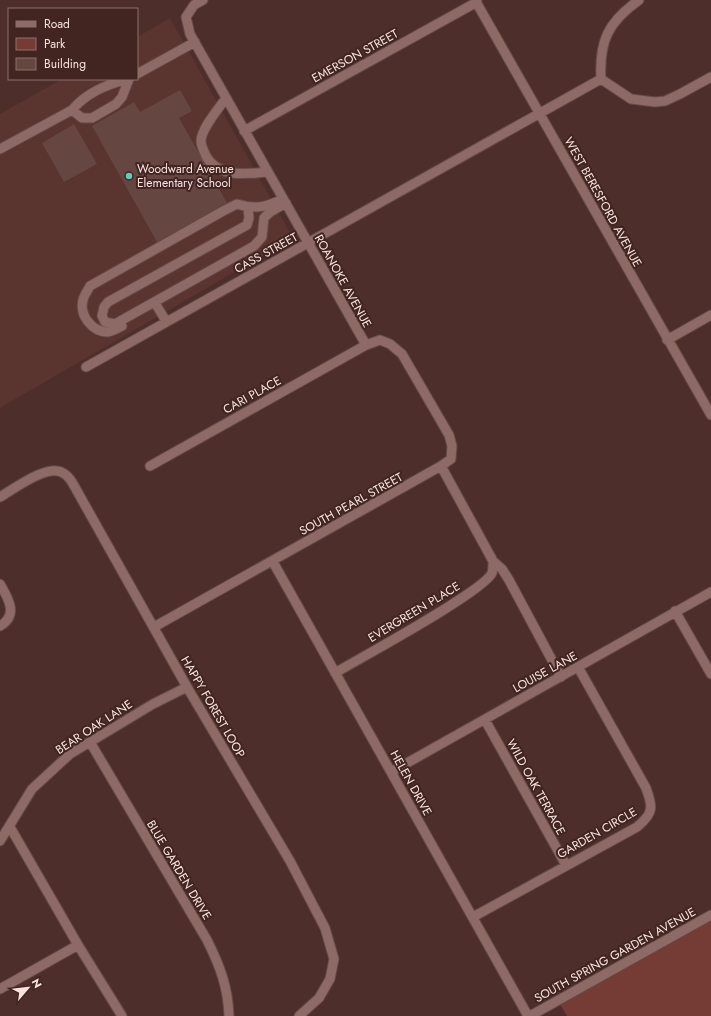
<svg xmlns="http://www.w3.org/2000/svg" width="711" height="1016" font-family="Jost,sans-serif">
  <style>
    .built { fill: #5a342e }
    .green { fill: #753c35 }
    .building { fill: #664641 }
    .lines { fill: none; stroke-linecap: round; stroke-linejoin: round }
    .minor-casing { stroke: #654b48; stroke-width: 11 }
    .minor { stroke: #8d6a65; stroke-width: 9 }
    .poi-dot { fill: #5eceb8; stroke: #422420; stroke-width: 1.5 }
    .labels { text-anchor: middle; stroke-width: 4; stroke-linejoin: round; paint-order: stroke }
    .street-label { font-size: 12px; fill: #f8e3e0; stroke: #422420 }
    .poi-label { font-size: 12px; fill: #f8e3e0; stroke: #422420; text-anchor: start }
  </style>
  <rect width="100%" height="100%" fill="#4d2e2a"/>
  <!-- built -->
  <path class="built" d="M170 18 293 238 0 408V114L62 79H137V37Z"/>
  <!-- green -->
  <path class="green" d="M711 920V1016H567L560 1004Z"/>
  <!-- building -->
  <path class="building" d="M180 90 192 111 179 118 227 203 157 242 92 126 134 102 140 112Z
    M74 124 97 164 64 182 42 143Z"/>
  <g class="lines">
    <!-- minor casing -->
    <g class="minor-casing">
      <path id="minor" d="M475 0 711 415
        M137 74 195 42
        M601 79 631 99 655 102 665 101 680 94 711 77
        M601 79C599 41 608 22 639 0
        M226 98C219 108 201 129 201 141 201 146 204 151 206 156 218 178 246 174 268 172
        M72 110 82 118H92L116 104 122 97 129 79
        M244 131 477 2
        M0 149 72 110C86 93 107 84 129 79
        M248 208 249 218 247 225 108 302 104 307 102 316 105 322 115 324 254 246 262 237 264 218 270 212 286 203
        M155 303 166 321
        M122 326C118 328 113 331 108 332 92 332 79 315 83 300 84 295 88 290 90 286L225 210 237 204C253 209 265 208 280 200
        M667 340 711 315
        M86 367 601 79
        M150 466 366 345
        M441 466 493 561 502 569 509 580 561 677
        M0 497C14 489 48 463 63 473 67 475 70 479 72 482L187 687 290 861 325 928 334 959 330 979 319 998 299 1016
        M273 562 528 1016
        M0 584C8 598 19 615 0 626
        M675 611 711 674
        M154 627 441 466 451 459 452 446 449 435 402 354 390 344 380 340 366 345 190 34 186 17 194 5 203 0
        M335 673C360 658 483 592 492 573 493 570 493 564 493 561
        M485 720 566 865
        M90 742 207 940C220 966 228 987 229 1016
        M391 772 711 592
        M10 827 78 945 122 1016
        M0 841 32 789 70 754 153 704 187 687
        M473 917 637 827C654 813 653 807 646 788L578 667
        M0 989 78 945
        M530 1016 711 915"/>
    </g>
    <!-- minor -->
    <use href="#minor" class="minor"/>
  </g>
  <!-- markers -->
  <circle class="poi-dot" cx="129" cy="176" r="4"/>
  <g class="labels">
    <!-- street labels -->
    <g class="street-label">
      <text transform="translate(355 56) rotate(-29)" y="4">EMERSON STREET</text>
      <text transform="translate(603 202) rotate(61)" y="4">WEST BERESFORD AVENUE</text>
      <text transform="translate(266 253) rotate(-29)" y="4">CASS STREET</text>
      <text transform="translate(343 281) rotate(61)" y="4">ROANOKE AVENUE</text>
      <text transform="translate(252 395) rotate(-29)" y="4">CARI PLACE</text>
      <text transform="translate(351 504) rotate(-29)" y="4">SOUTH PEARL STREET</text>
      <text transform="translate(414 612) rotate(-31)" y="4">EVERGREEN PLACE</text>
      <text transform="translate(545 672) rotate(-29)" y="4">LOUISE LANE</text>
      <text transform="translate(213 707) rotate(60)" y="4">HAPPY FOREST LOOP</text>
      <text transform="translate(94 727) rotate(-33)" y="4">BEAR OAK LANE</text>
      <text transform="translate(411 783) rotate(61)" y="4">HELEN DRIVE</text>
      <text transform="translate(536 787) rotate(61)" y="4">WILD OAK TERRACE</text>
      <text transform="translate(597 833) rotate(-30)" y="4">GARDEN CIRCLE</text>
      <text transform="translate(179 870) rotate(59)" y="4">BLUE GARDEN DRIVE</text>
      <text transform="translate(615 955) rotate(-29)" y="4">SOUTH SPRING GARDEN AVENUE</text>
    </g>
    <!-- poi labels -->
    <g class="poi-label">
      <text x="137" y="173">Woodward Avenue<tspan x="137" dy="14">Elementary School</tspan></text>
    </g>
  </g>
  <!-- legend -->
  <rect x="8" y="8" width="130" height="72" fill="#422420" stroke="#8b706d"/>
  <rect x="16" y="21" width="20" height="6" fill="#8d6a65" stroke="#8b706d"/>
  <text x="44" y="28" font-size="12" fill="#f8e3e0">Road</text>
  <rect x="16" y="38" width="20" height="12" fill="#753c35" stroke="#8b706d"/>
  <text x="44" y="48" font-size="12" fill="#f8e3e0">Park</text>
  <rect x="16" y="58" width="20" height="12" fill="#664641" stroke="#8b706d"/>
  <text x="44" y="68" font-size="12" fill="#f8e3e0">Building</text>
  <!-- north arrow -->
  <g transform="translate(28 988) rotate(62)" stroke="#422420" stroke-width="3" paint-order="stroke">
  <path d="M0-3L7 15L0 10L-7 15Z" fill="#f8e3e0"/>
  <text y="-6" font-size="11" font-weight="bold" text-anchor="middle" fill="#f8e3e0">N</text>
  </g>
</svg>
